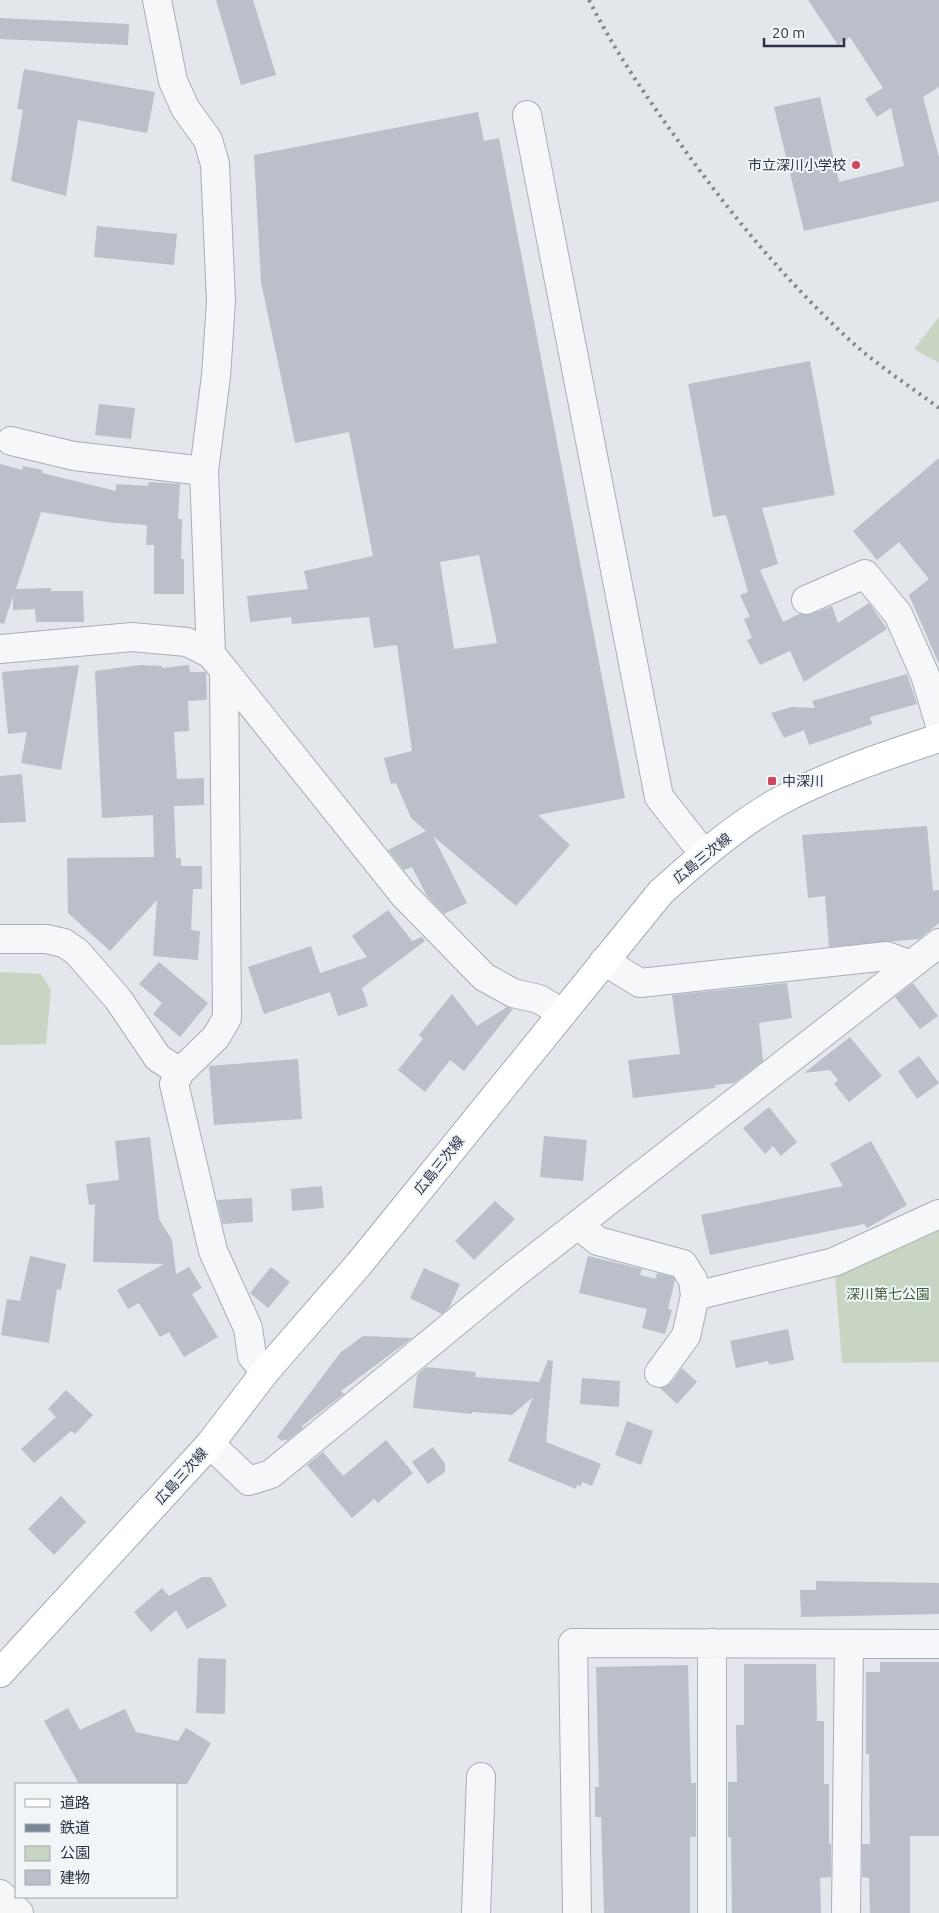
<svg xmlns="http://www.w3.org/2000/svg" width="939" height="1913" font-family="Ubuntu,'Noto Sans JP',sans-serif">
  <style>
    .green { fill: #c8d5c3 }
    .building { fill: #babfc9; fill-rule: evenodd }
    .lines { fill: none; stroke-linecap: round; stroke-linejoin: round }
    .minor-casing { stroke: #a8adb6; stroke-width: 30 }
    .major-casing { stroke: #a1abb7; stroke-width: 30 }
    .minor { stroke: #f6f7f9; stroke-width: 28 }
    .major { stroke: #fff; stroke-width: 28 }
    .rail { stroke: #7b8695; stroke-width: 4; stroke-dasharray: 2.5 5; stroke-linecap: butt }
    .poi-dot { fill: #d2465d; stroke: #f2f5f8; stroke-width: 2 }
    .labels { text-anchor: middle; stroke-width: 4; stroke-linejoin: round; paint-order: stroke }
    .poi-label { font-size: 14px; fill: #2a3444; stroke: #f2f5f8; text-anchor: end }
    .street-label { font-size: 14px; fill: #2a3444; stroke: #f2f5f8 }
    .park-label { font-size: 14px; fill: #3f6037; stroke: #f2f5f8 }
  </style>
  <rect width="100%" height="100%" fill="#e3e6eb"/>
  <!-- green -->
  <path class="green" d="M939 317V363L914 349Z
    M0 972 41 974 51 990 46 1044 0 1045Z
    M939 1214V1362L842 1363 834 1262Z"/>
  <!-- building -->
  <path class="building" d="M216 0H253L276 75 241 85Z
    M808 0H939V87L923 97 939 157V201L804 231 774 107 820 97 839 182 904 166 891 108 877 117 865 99 883 88 850 37 838 45Z
    M0 18 129 24 128 45 0 39Z
    M24 69 155 92 147 133 78 120 66 196 11 181 23 110 17 109Z
    M478 112 484 141 499 138 625 798 538 815 570 845 516 906 433 836 467 903 444 914 427 896 412 867 404 870 388 850 426 831 411 818 396 783 391 784 384 758 412 751 397 645 374 648 369 617 292 624 291 617 250 622 247 596 308 589 304 571 373 556 349 432 295 443 261 282 254 155ZM479 555 497 643 454 649 440 562Z
    M97 226 177 234 174 265 94 257Z
    M810 361 835 495 762 508 778 564 760 570 783 622 799 614H812L832 606 838 623 869 603 887 629 804 682 790 651 760 665 747 640 752 638 744 619 750 617 740 595 748 592 726 515 713 517 688 384Z
    M99 404 135 408 131 439 95 435Z
    M939 458V664L909 595 929 579 899 542 877 560 853 531Z
    M0 464 22 470 23 466 42 470V473L116 491V484L148 486 149 482 180 484 178 519H182L181 559H184V594H154V545H146L147 525 114 523 41 512 16 589 51 588V591H83L84 622H36L35 609 13 610V596L4 624 0 623Z
    M79 665 61 770 21 763 27 732 8 734 2 672Z
    M140 665 162 666V668L189 665 190 672H206L207 700 188 701 189 731 174 732 177 779 204 778V805L174 806 176 858H181V866H202V889H193L191 930 200 931 198 960 153 956 157 900 110 951 68 913 67 858 154 857 153 815 102 818 95 671Z
    M907 674 917 704 870 717 872 724 809 745 804 730 784 738 771 713 792 707 815 708 812 701Z
    M22 774 26 822 0 823V776Z
    M927 826 933 891 939 890V923L919 939 829 947 825 896 808 898 802 835Z
    M388 910 412 941 422 937 425 941 362 988 368 1006 338 1016 330 992 264 1014 248 967 311 946 320 973 367 957 352 936Z
    M159 962 208 1003 180 1037 153 1014 162 1003 139 984Z
    M787 983 792 1018 759 1023 763 1061 734 1083 715 1085V1088L633 1098 628 1060 680 1054 672 995Z
    M913 983 938 1016 920 1029 895 997Z
    M452 994 477 1026 507 1007 513 1009 464 1071 450 1060 425 1092 398 1070 423 1039 419 1035Z
    M850 1037 882 1076 849 1102 834 1084 838 1080 830 1070 804 1073Z
    M919 1056 939 1083 917 1099 898 1071Z
    M298 1059 302 1119 214 1125 209 1066Z
    M769 1107 797 1142 781 1156 773 1146 765 1154 743 1128Z
    M544 1136 587 1140 583 1181 540 1177Z
    M150 1137 159 1219 172 1240 176 1274 189 1267 202 1288 192 1294 218 1337 184 1357 169 1332 160 1337 139 1303 128 1309 117 1290 164 1264 93 1262 95 1204 89 1205 86 1184 119 1180 115 1141Z
    M871 1141 907 1205 867 1228 864 1224 710 1255 701 1215 843 1186 830 1164Z
    M322 1186 324 1208 292 1211 291 1189Z
    M252 1198 253 1222 223 1224 217 1200Z
    M495 1201 515 1219 474 1260 455 1241Z
    M30 1256 66 1264 61 1290 57 1289 49 1343 1 1335 7 1299 20 1301Z
    M588 1256 642 1269 640 1275 655 1279 657 1273 673 1277 675 1280 668 1309 672 1310 665 1334 642 1328 647 1309 579 1293Z
    M271 1267 290 1282 268 1308 250 1293Z
    M424 1268 460 1284 449 1308 442 1314 410 1298Z
    M788 1329 794 1360 769 1365 768 1361 736 1368 730 1341Z
    M363 1336 412 1338 341 1391 344 1394 302 1426 303 1428 287 1441 286 1439 282 1441 277 1437 340 1353Z
    M548 1360 553 1361 546 1442 601 1464 592 1486 582 1482 581 1486 577 1485 576 1489 508 1461 533 1397 512 1415 472 1412V1414L413 1408 417 1375 426 1367 476 1372 475 1377 539 1382Z
    M682 1368 697 1382 677 1404 660 1388 671 1383Z
    M582 1378 620 1381 619 1407 580 1404Z
    M66 1390 93 1415 75 1434 71 1431 34 1463 21 1449 56 1417 48 1409Z
    M627 1421 653 1431 641 1465 615 1455Z
    M386 1440 413 1473 378 1503 374 1499 352 1518 307 1465 323 1452 343 1476Z
    M433 1447 445 1464V1472L428 1484 412 1462Z
    M61 1496 86 1522 54 1555 28 1529Z
    M202 1577H211L227 1606 187 1629 176 1610 151 1632 134 1612 162 1588 169 1596Z
    M816 1581 939 1583V1614L801 1617 800 1590H816Z
    M198 1658 226 1659 225 1714 196 1713Z
    M880 1662H939V1836H910V1913H870L869 1878 862 1877V1844H870L869 1754H866V1672H880Z
    M744 1664H816L817 1721H824V1784H829V1844H831V1877L820 1878 821 1913H732L731 1837H728V1782H737L736 1725H744Z
    M688 1665 691 1783H696V1837H690V1913H604L601 1817H595V1787H599L596 1667Z
    M68 1708 80 1730 125 1709 136 1732 178 1741 186 1728 211 1743 187 1784H79L44 1721Z"/>
  <g class="lines">
    <!-- minor casing -->
    <g class="minor-casing">
      <path id="minor" d="M157 0 173 81 185 108 208 140 215 164 221 301 216 376 204 471 211 654
        M527 115 659 797 704 854
        M11 441 74 456 204 471
        M806 600 865 574 898 614 925 675 939 722
        M0 649 132 637 187 642 211 654 404 895 484 977 513 993 539 999 562 1013
        M224 671 227 1018 216 1037 180 1072 174 1084 213 1251 248 1328 252 1356 265 1372
        M0 939H46L64 943 77 952 118 999 158 1058 180 1072
        M604 961 640 983 887 956 911 965
        M578 1225 598 1241 683 1264 693 1280 695 1296 686 1336 659 1373
        M695 1296 834 1262 939 1214
        M210 1444 249 1481 271 1474 512 1276 939 943
        M0 1894 19 1913
        M476 1913 481 1777
        M577 1913 573 1643 939 1644
        M712 1913V1643
        M846 1913 849 1645"/>
    </g>
    <!-- major casing -->
    <g class="major-casing">
      <path id="major" d="M0 1673 210 1444 265 1372 359 1264 661 892C697 860 734 827 776 803 827 775 884 756 939 738"/>
    </g>
    <!-- minor -->
    <use href="#minor" class="minor"/>
    <!-- major -->
    <use href="#major" class="major"/>
    <!-- rail -->
    <path class="rail" d="M589 0C613 48 643 92 674 135 727 210 786 282 854 344 880 367 911 387 939 408"/>
  </g>
  <!-- markers -->
  <g class="poi-dot">
    <circle cx="856" cy="165" r="5"/>
    <rect x="767" y="776" width="10" height="10" rx="2.5"/>
  </g>
  <g class="labels">
    <!-- poi labels -->
    <g class="poi-label">
      <text x="846" y="170">市立深川小学校</text>
      <text x="782" y="786" text-anchor="start">中深川</text>
    </g>
    <!-- street labels -->
    <g class="street-label">
      <text transform="translate(702 858) rotate(-39)" y="5">広島三次線</text>
      <text transform="translate(439 1165) rotate(-51)" y="5">広島三次線</text>
      <text transform="translate(181 1476) rotate(-48)" y="5">広島三次線</text>
    </g>
    <!-- park labels -->
    <g class="park-label">
      <text x="888" y="1299">深川第七公園</text>
    </g>
  </g>
  <!-- legend -->
  <rect x="15" y="1783" width="162" height="115" fill="#f2f5f8" stroke="#a2a8b0"/>
  <rect x="25" y="1799" width="25" height="8" fill="#ffffff" stroke="#a2a8b0"/>
  <text x="60" y="1808" font-size="15" fill="#2a3444">道路</text>
  <rect x="25" y="1824" width="25" height="8" fill="#7b8695" stroke="#a2a8b0"/>
  <text x="60" y="1833" font-size="15" fill="#2a3444">鉄道</text>
  <rect x="25" y="1846" width="25" height="15" fill="#c8d5c3" stroke="#a2a8b0"/>
  <text x="60" y="1858" font-size="15" fill="#2a3444">公園</text>
  <rect x="25" y="1870" width="25" height="15" fill="#babfc9" stroke="#a2a8b0"/>
  <text x="60" y="1883" font-size="15" fill="#2a3444">建物</text>
  <!-- scale -->
  <path d="M764 38v8h80v-8" fill="none" stroke="#2a3444" stroke-width="2.5"/>
  <text x="772" y="38" font-size="15" fill="#2a3444" stroke="#f2f5f8" stroke-width="4" paint-order="stroke">20 m</text>
</svg>
